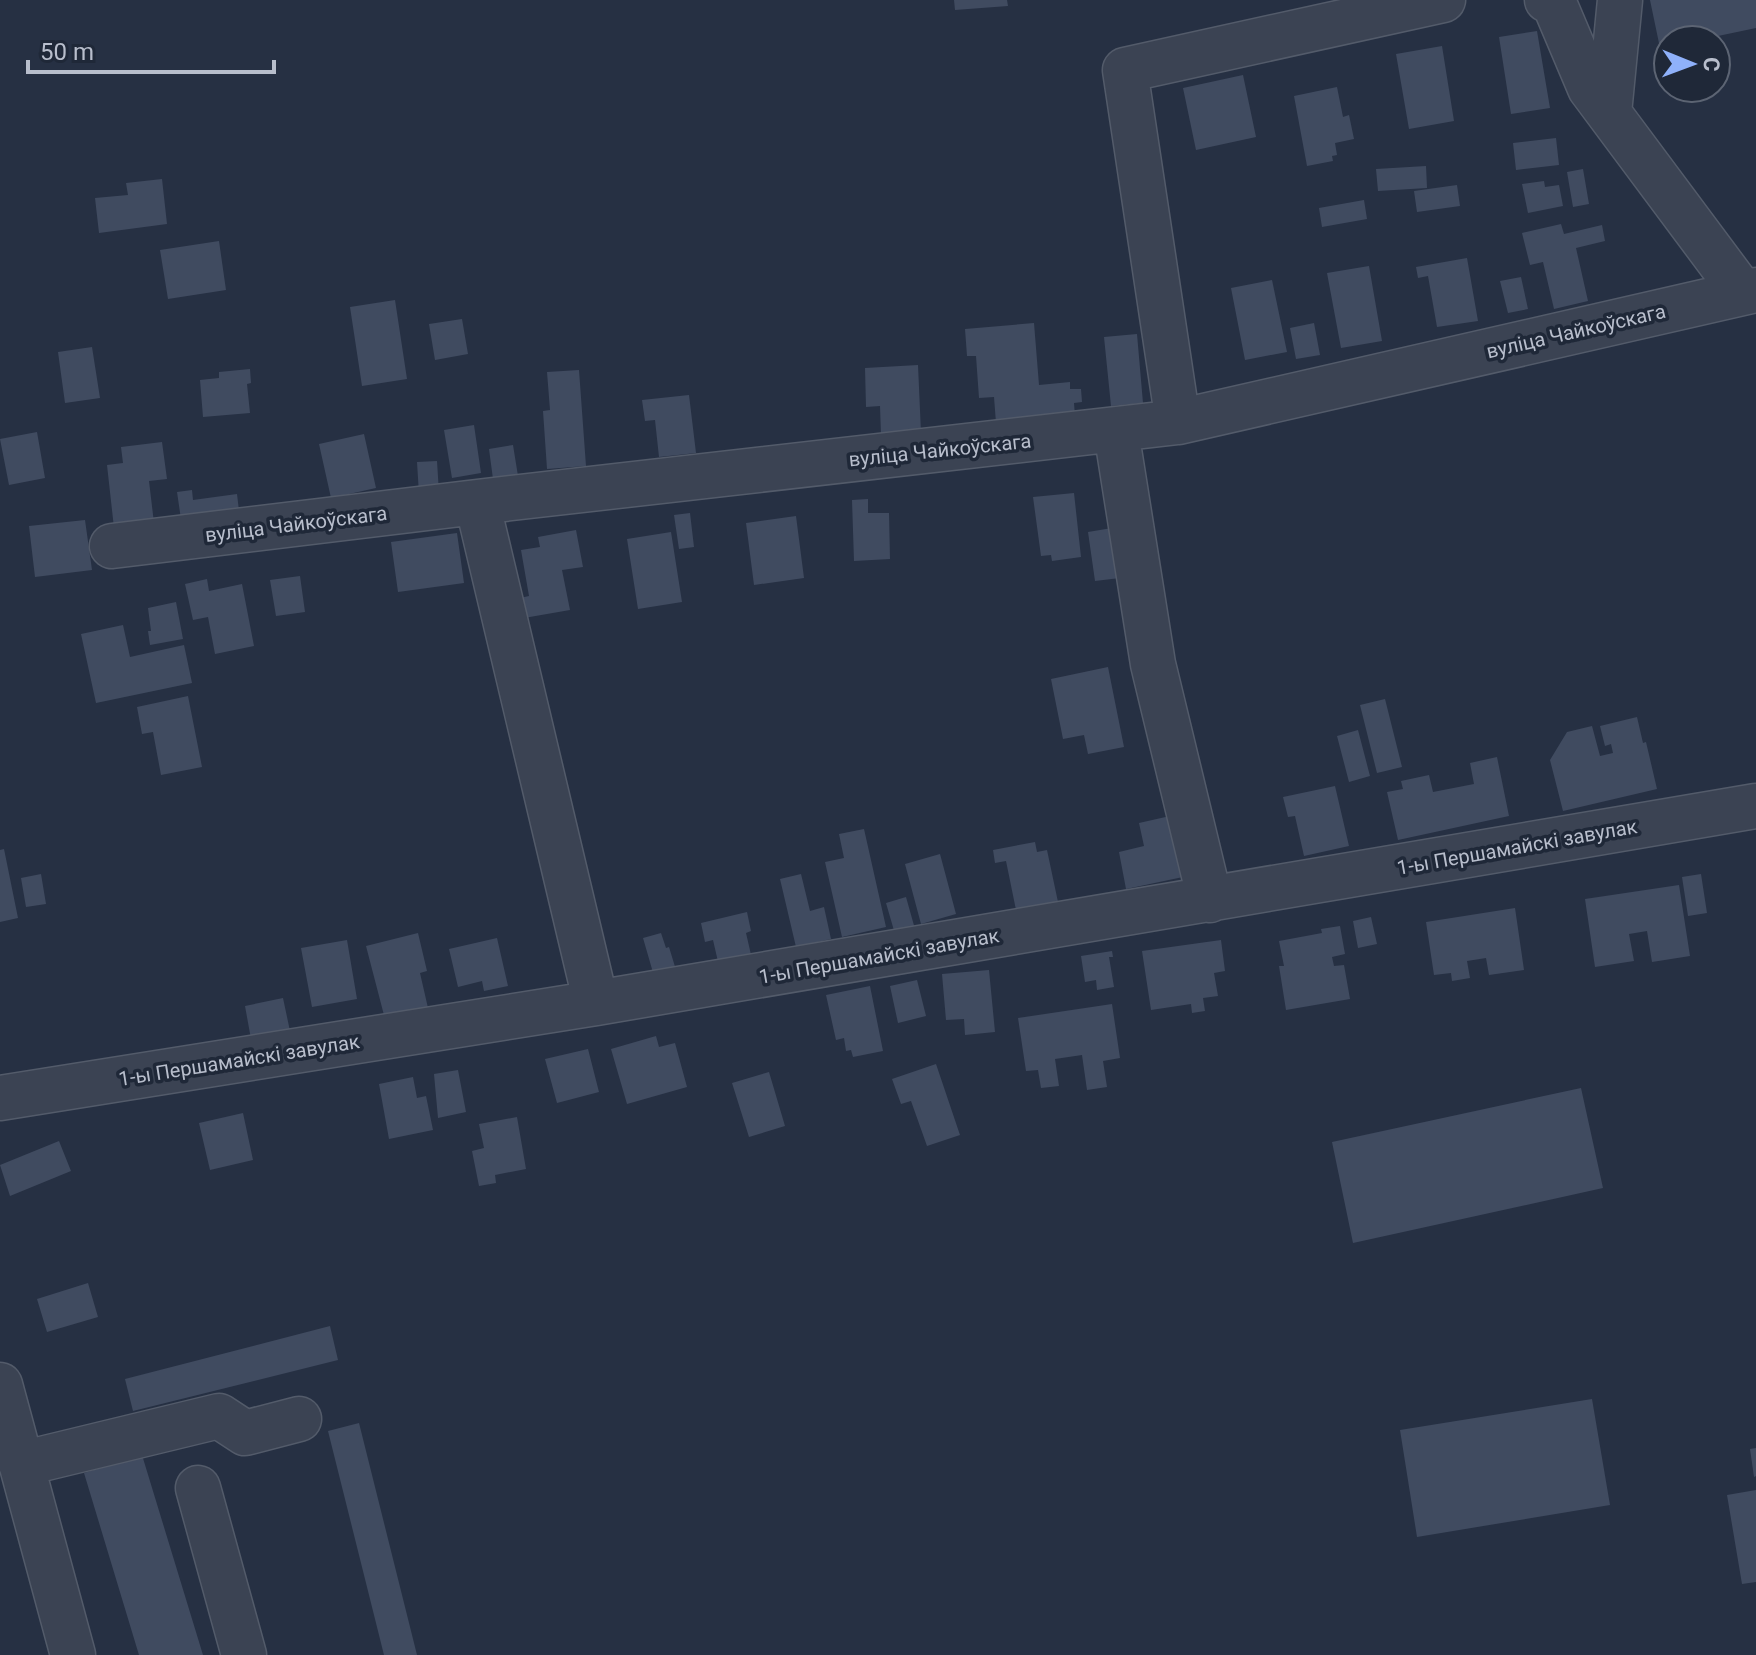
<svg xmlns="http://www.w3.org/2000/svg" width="1756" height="1655" font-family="Roboto,sans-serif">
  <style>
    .building { fill: #404b60 }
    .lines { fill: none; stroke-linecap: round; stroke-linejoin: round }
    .minor-casing { stroke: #535b6a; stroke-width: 47 }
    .minor { stroke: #3b4353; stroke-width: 44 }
    .labels { text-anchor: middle; stroke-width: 7; stroke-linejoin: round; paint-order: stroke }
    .street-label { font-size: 20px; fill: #b8becc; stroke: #1f2838 }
  </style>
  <rect width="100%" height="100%" fill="#263043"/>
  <!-- building -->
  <path class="building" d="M954 0H1007L1008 6 955 10Z
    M1650 0H1756V28L1699 40H1668V47L1660 48Z
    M1537 31 1550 108 1511 114 1499 37Z
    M1442 46 1454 121 1409 129 1396 54Z
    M1243 75 1256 137 1196 150 1183 88Z
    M1337 87 1343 117 1349 115 1354 139 1335 143 1337 155 1332 156 1333 161 1307 166 1294 96Z
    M1556 138 1559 165 1516 170 1513 143Z
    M1426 166 1427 188 1378 191 1376 169Z
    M1583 169 1589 204 1573 207 1567 172Z
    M162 179 167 224 99 233 95 198 128 195 126 183Z
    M1544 181 1545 187 1559 185 1563 206 1528 213 1522 184Z
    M1457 185 1460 206 1417 212 1414 191Z
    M1364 200 1367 219 1322 227 1319 208Z
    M1561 224 1564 234 1602 225 1605 241 1576 248 1588 301 1554 309 1543 262 1530 265 1522 233Z
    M219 241 226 290 168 299 160 250Z
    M1467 258 1478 321 1437 327 1428 276 1418 278 1416 267Z
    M1369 266 1382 341 1341 348 1327 273Z
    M1521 277 1528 309 1508 313 1500 281Z
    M1272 280 1287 352 1245 360 1231 288Z
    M395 300 407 379 362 386 350 307Z
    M462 319 468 354 435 360 429 324Z
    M1034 323 1039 385 1070 382V389H1081L1082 402 1074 403 1075 416 996 423 994 397 979 398 976 356H967L965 329Z
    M1314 323 1320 355 1296 359 1290 328Z
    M1137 334 1143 403 1111 406 1104 337Z
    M92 347 100 398 65 403 58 352Z
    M918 365 921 433 881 435 880 406 866 407 865 368Z
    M250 369 251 383 247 384 250 413 203 417 200 380 219 378V372Z
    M579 370 586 466 547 469 543 411 550 410 547 372Z
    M689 395 696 453 659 457 655 420 645 421 642 400Z
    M474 425 481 473 452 478 444 430Z
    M37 432 45 478 9 485 0 439Z
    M364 434 376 488 331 498 319 444Z
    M162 442 167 479 149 481 154 523 114 528 107 465 123 463 121 447Z
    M513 445 518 476 493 479 489 449Z
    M437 461 439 493 419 494 417 462Z
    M192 490 193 500 237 494 240 519 182 526 177 492Z
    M1074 493 1081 557 1052 561 1051 555 1041 556 1033 497Z
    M868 499V513H889L890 559 854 561 852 500Z
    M690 513 694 547 679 549 674 515Z
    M796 516 804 578 754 585 746 523Z
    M85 520 92 570 35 577 29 526Z
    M1112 528 1120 578 1095 581 1088 532Z
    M576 530 583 567 562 570 570 610 524 618 520 598 529 596 521 550 540 547 538 537Z
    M671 532 682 602 638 609 627 539Z
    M457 533 464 583 398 592 391 542Z
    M300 576 305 612 276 616 270 580Z
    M207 579 209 591 242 584 254 646 215 654 208 617 193 620 185 584Z
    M176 602 183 639 150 645 148 631H151L148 608Z
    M123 625 130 657 184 645 192 683 96 703 81 634Z
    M1108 667 1124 747 1088 754 1084 735 1063 739 1051 679Z
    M188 696 202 767 161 775 153 732 142 734 137 707Z
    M1385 699 1402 767 1377 773 1360 705Z
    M1637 717 1643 743 1646 742 1657 789 1563 811 1550 760 1567 732 1592 726 1600 756 1613 753 1611 744 1605 746 1600 726Z
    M1358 730 1370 776 1349 782 1337 736Z
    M1497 757 1509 816 1398 840 1387 792 1403 789 1401 781 1429 775 1433 792 1474 784 1470 763Z
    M1335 786 1349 846 1304 856 1295 816 1288 817 1283 797Z
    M1170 816 1183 877 1126 889 1119 852 1144 846 1139 823Z
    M864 829 886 927 842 937 825 862 844 858 839 834Z
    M1035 842 1037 852 1047 850 1058 902 1016 910 1006 861 995 863 993 850Z
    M4 849 18 918 0 922V850Z
    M940 854 956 914 921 924 905 864Z
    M41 874 46 904 26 907 21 878Z
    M801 874 810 911 824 907 831 939 796 947 780 879Z
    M1701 874 1707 913 1688 916 1682 877Z
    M1679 885 1690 956 1652 962 1647 931 1629 934 1634 961 1595 967 1585 899Z
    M906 897 915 929 895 934 886 903Z
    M1515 908 1524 970 1489 975 1486 958 1467 961 1470 978 1452 981 1451 973 1434 975 1426 922Z
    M747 912 751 931 746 933 752 959 719 966 713 940 705 942 701 923Z
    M1371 917 1377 944 1358 948 1353 921Z
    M1340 926 1345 954 1332 957 1334 966 1344 965 1350 999 1286 1010 1279 966H1284L1279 941 1322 933 1321 929Z
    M418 933 427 971 420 973 428 1008 385 1019 366 946Z
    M661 933 666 948 669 947 676 970 654 976 643 938Z
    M497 938 508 986 484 991 482 981 458 987 449 949Z
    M347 940 357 999 312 1007 301 948Z
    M1221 940 1225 971 1214 973 1218 996 1203 998 1205 1011 1192 1013 1191 1004 1151 1010 1142 951Z
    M1112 951 1113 957H1109L1114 987 1097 990 1096 980 1085 982 1081 956Z
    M989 970 995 1032 965 1035 964 1019 946 1020 942 974Z
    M917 980 926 1016 898 1023 890 986Z
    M870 986 883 1051 853 1057 851 1050 846 1051 844 1038 836 1040 826 995Z
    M283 998 290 1031 251 1039 245 1006Z
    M1112 1004 1120 1058 1103 1061 1107 1087 1087 1090 1082 1055 1055 1059 1059 1086 1041 1088 1038 1070 1026 1071 1018 1018Z
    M656 1036 659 1047 675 1043 687 1087 627 1104 611 1049Z
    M588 1049 599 1092 557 1103 545 1059Z
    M936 1064 960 1135 927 1146 911 1101 901 1104 892 1079Z
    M458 1070 466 1112 438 1118 434 1074Z
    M769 1072 785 1126 749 1137 732 1083Z
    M413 1077 417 1098 426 1096 433 1130 389 1139 379 1084Z
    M1581 1088 1603 1188 1353 1243 1332 1142Z
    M243 1113 253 1160 210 1170 199 1123Z
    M517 1117 526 1169 495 1175 496 1183 479 1186 472 1151 484 1148 479 1124Z
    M59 1141 71 1171 10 1196 0 1165Z
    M88 1283 98 1317 47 1332 37 1299Z
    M330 1326 338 1360 133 1411 125 1379Z
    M1592 1399 1610 1505 1417 1537 1400 1430Z
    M359 1423 417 1655H384L328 1431Z
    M1756 1448V1476L1754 1477 1750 1449Z
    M142 1455 203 1655H139L84 1473Z
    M1756 1490V1582L1742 1584 1727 1495Z"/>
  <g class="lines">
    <!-- minor casing -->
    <g class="minor-casing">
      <path id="minor" d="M1547 0 1554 3 1590 88 1742 292
        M1609 113 1620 0
        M1178 422 1125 70 1443 0
        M1116 431 1153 664 1210 900
        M477 502 596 1003
        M112 546 477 502 1178 422 1756 290
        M0 1098 596 1003 1756 806
        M0 1385 73 1655
        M21 1464 219 1416 245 1433 299 1419
        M198 1488 244 1655"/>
    </g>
    <!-- minor -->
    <use href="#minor" class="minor"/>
  </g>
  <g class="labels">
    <!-- street labels -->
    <g class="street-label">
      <text transform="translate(1576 331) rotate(-13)" y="7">вуліца Чайкоўскага</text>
      <text transform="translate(940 450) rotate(-6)" y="7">вуліца Чайкоўскага</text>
      <text transform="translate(296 524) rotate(-7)" y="7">вуліца Чайкоўскага</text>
      <text transform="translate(1517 847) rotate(-10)" y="7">1-ы Першамайскі завулак</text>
      <text transform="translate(879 956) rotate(-10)" y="7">1-ы Першамайскі завулак</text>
      <text transform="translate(239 1060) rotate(-9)" y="7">1-ы Першамайскі завулак</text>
    </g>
  </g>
  <!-- north arrow -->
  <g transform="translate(1692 64) rotate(91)"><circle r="38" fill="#1f2838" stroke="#5c6473" stroke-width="2"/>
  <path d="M0-6L14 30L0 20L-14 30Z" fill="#8fb1fa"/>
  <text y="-12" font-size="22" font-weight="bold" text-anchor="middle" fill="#b8becc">С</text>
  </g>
  <!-- scale -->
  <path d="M28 60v12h246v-12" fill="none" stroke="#b8becc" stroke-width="4"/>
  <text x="40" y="60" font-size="24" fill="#b8becc" stroke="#1f2838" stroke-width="6" paint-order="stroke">50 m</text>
</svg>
